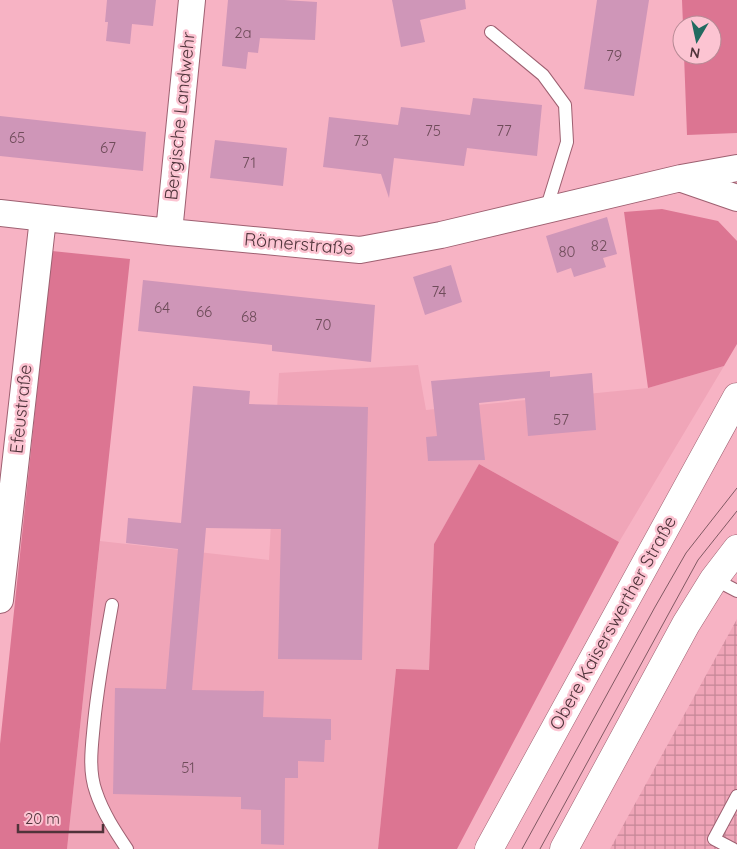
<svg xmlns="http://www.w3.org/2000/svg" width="737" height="849" font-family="Quicksand,sans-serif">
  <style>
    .built { fill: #f0a5b8 }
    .industrial { fill: url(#industrial-grid) }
    .green { fill: #dc7592 }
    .building { fill: #cf96b8 }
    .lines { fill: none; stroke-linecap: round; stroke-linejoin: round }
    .service-casing { stroke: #9e6071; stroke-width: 14 }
    .minor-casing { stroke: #9e6071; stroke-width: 28 }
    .tertiary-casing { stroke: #9e6071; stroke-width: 29 }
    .service { stroke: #fff; stroke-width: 12 }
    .minor { stroke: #fff; stroke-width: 26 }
    .tertiary { stroke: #fff; stroke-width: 28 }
    .tram { stroke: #805963; stroke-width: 1 }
    .labels { text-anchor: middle; stroke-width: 5; stroke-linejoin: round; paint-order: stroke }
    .number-label { font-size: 15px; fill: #6f4c5a }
    .street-label { font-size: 18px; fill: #4f333a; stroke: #fcc4d2 }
  </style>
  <defs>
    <pattern id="industrial-grid" width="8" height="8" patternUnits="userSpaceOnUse" patternTransform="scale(1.25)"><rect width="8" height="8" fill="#f0a5b8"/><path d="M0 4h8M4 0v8" fill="none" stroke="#c58797"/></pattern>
  </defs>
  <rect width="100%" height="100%" fill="#f7b3c4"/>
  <!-- built -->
  <path class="built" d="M418 365 426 410 648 388 724 366 619 542 479 464 434 544 429 670H396L378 849H67L100 541 269 560 279 373Z"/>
  <!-- industrial -->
  <path class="industrial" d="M737 619V849H610Z"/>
  <!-- green -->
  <path class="green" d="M682 0H737V133L687 135 684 55H712V25H683Z
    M662 209 718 221 737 241V344L724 366 648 388 624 212Z
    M52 251 130 259 67 849H0V744Z
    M479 464 619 542 457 849H378L396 669 429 670 434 544Z"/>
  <!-- building -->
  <path class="building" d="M107 0H156L153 26 132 24 130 44 106 41 108 22H105Z
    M228 0H284L317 2 315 40 260 38 258 53 248 52 246 69 222 66Z
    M392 0H465L466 9 420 20 425 42 401 47Z
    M597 0H649L634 96 584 89Z
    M473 98 542 105 537 156 467 148 464 166 394 158 389 198 381 174 323 167 329 117 398 125 401 107 470 115Z
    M0 116 146 132 143 171 0 156Z
    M215 140 287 148 283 186 210 178Z
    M607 217 617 254 603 258 606 267 574 277 571 268 557 273 546 236Z
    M451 265 462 302 425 315 413 277Z
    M143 280 375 305 371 362 272 351V345L138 331Z
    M550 371V377L592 373 596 430 528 436 525 398 479 403 485 460 428 461 426 437 437 436 431 381Z
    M193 386 250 391 249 404 368 407 362 660 278 659 281 529 206 528 192 690 264 691 263 717 331 719V740H325L324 762 298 761V778H285L284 845 261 844V810L241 809V797L113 794 115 688 166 689 178 549 126 543 128 518 181 523Z"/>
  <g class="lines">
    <!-- service casing -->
    <g class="service-casing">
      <path id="service" d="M491 32 543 75 565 105 567 142 546 210
        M714 579 737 591
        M112 605C105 644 98 683 94 723 92 745 88 770 96 792 103 813 115 831 127 849
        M733 849 714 839 737 796"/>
    </g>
    <!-- minor casing -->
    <g class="minor-casing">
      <path id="minor" d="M682 179 737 198
        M0 213 169 232 360 250 441 235 681 178 737 168
        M169 232 192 0
        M0 600 43 218"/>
    </g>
    <!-- tertiary casing -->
    <g class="tertiary-casing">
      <path id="tertiary" d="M489 849 737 397
        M564 849 686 624 714 579 737 549"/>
    </g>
    <!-- service -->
    <use href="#service" class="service"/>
    <!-- minor -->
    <use href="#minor" class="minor"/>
    <!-- tertiary -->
    <use href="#tertiary" class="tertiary"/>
    <!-- tram -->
    <path class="tram" d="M522 849 655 607 686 553 737 488
      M540 849 698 560 737 511"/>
  </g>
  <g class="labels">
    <!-- number labels -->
    <g class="number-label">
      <text x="243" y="38">2a</text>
      <text x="614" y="61">79</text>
      <text x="433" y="136">75</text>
      <text x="504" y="136">77</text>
      <text x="17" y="143">65</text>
      <text x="361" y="146">73</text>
      <text x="108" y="153">67</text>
      <text x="249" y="168">71</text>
      <text x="599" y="251">82</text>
      <text x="567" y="257">80</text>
      <text x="439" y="297">74</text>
      <text x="162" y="313">64</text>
      <text x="204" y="317">66</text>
      <text x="249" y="322">68</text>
      <text x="323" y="330">70</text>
      <text x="561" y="425">57</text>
      <text x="188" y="773">51</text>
    </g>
    <!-- street labels -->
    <g class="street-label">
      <text transform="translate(180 116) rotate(-84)" y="6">Bergische Landwehr</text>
      <text transform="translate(299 244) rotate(5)" y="6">Römerstraße</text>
      <text transform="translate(21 409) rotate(-84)" y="6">Efeustraße</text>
      <text transform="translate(613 623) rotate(-61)" y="6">Obere Kaiserswerther Straße</text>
    </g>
  </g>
  <!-- north arrow -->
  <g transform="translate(697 40) rotate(189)"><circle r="24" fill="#fcc4d2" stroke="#b78a95"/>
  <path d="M0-4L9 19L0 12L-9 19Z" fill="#226a60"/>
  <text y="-8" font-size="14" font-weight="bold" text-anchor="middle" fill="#4f333a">N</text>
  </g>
  <!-- scale -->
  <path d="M18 824v8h85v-8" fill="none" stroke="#4f333a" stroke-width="2.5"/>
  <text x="25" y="824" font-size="15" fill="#4f333a" stroke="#fcc4d2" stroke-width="4" paint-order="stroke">20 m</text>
</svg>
